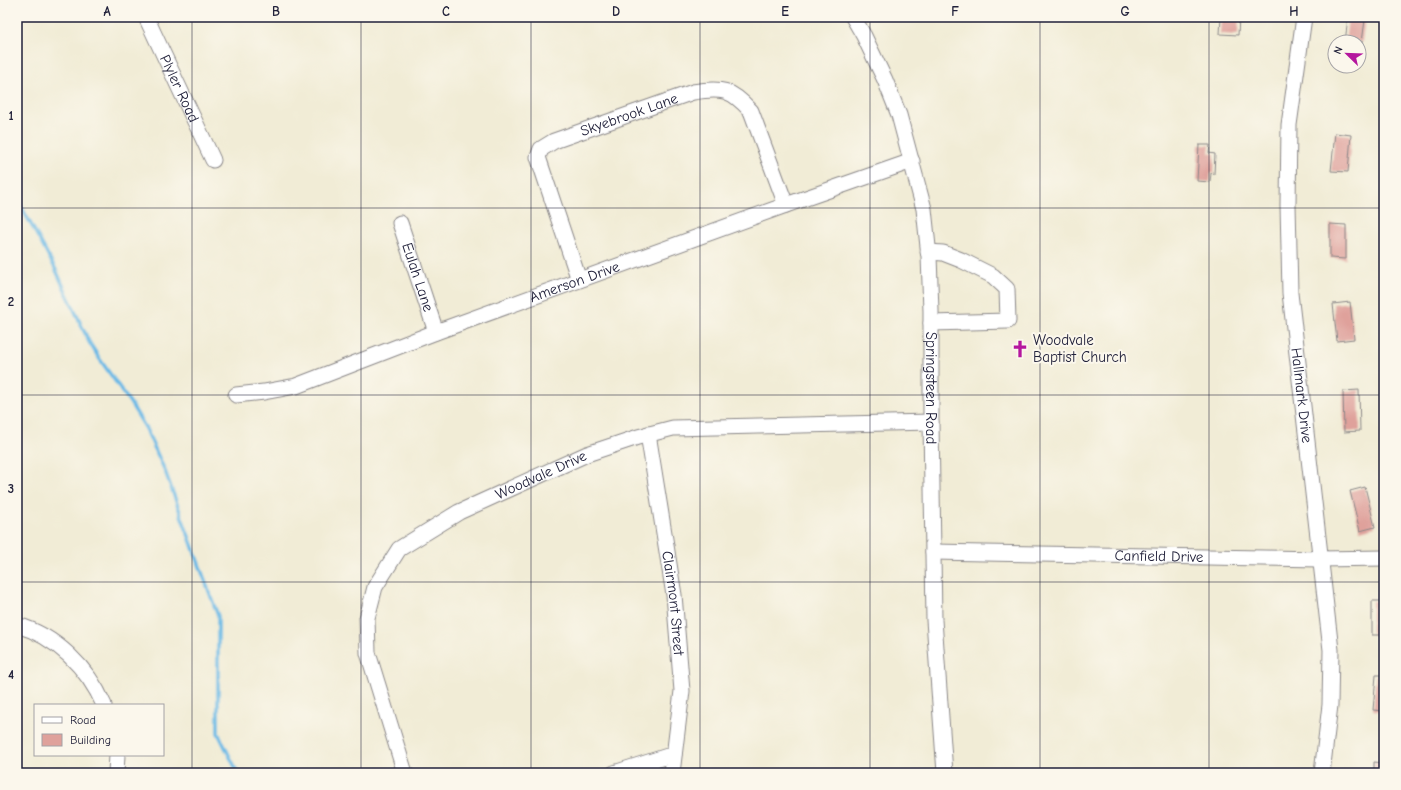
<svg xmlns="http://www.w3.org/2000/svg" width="1401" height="790" font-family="'Comic Neue',sans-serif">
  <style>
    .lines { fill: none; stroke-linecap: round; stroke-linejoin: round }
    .stream { stroke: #6cbae6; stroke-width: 3.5 }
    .building { fill: #dfa19b }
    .minor-casing { stroke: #8a8788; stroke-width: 17 }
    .minor { stroke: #fff; stroke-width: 15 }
    .grid { fill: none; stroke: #22223b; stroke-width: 1; stroke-opacity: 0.55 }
    .labels { text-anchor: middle; stroke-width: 4; stroke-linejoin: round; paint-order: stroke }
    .street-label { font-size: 15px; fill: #22223b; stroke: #fbf7ec }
    .poi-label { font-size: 15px; fill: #22223b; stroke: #fbf7ec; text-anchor: start }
    .neatline { fill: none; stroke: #22223b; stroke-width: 1.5 }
    .grid-label { font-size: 13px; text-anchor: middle; font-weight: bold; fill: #22223b }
  </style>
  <rect width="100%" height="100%" fill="#fbf7ec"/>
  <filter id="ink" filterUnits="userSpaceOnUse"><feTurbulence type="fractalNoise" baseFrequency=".025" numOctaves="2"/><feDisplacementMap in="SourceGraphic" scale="8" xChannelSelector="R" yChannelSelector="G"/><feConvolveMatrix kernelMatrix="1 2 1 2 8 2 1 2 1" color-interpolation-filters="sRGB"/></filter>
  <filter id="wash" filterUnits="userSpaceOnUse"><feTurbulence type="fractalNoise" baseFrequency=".012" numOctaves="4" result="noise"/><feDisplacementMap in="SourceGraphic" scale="16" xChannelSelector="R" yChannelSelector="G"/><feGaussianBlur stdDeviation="0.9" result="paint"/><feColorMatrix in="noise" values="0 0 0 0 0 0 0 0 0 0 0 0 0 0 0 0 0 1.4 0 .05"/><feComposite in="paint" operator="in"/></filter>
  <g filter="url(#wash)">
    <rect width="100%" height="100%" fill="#f1ecd6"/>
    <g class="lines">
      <!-- stream -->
      <path class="stream" d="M17 199 55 268 89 342 99 358 131 404 145 427 165 471 218 616V733L238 773"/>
    </g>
    <g id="blocks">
      <!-- building -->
      <path class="building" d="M1221 17H1239L1238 35 1220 34Z
        M1348 18 1365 20 1362 42H1345Z
        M1335 133 1351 135 1348 172 1331 171Z
        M1199 145H1210L1209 153 1215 154 1214 174 1211 173 1210 182 1197 181Z
        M1330 224 1346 225V259L1330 258Z
        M1350 302 1354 339 1337 341 1333 304Z
        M1359 390 1360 431 1344 432 1343 391Z
        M1365 487 1375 527 1360 531 1350 491Z
        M1372 601H1384V635H1372Z
        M1376 675H1384V711L1373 710Z
        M1374 762 1384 763V773H1374Z"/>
    </g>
  </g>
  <g filter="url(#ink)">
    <use href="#blocks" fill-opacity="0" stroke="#8a8788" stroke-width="1"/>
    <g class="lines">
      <!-- minor casing -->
      <g class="minor-casing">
        <g id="minor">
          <path id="s1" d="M146 17 213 160"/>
          <path id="s2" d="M853 17 864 36 885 80 899 115 924 209 929 256 931 311V422L934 620 945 773"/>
          <path id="s3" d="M1304 17 1289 125 1288 205 1290 293 1331 650 1330 705 1322 773"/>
          <path id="s4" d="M400 223 436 332"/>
          <path d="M928 252 943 253 961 260 993 276 1007 289 1008 321 931 323"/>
          <path id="s5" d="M579 280 538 157 541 149 554 141 693 92C722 87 731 89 751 111L786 205"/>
          <path id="s6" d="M236 395 264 392 296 386 436 332 786 205 912 161"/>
          <path id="s7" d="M648 434 674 595 682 691 672 773"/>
          <path id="s8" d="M933 552 1320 559 1384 558"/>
          <path d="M17 625C56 636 88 668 104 705"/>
          <path d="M116 773 117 755"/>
          <path id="s9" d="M405 773 368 653 367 618 375 587 399 549 459 512 587 454 638 437 673 428 931 422"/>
          <path d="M614 773 674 754"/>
        </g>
      </g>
      <!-- minor -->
      <use href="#minor" class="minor"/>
    </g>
  </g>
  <!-- grid -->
  <path class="grid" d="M192 17V773M361 17V773M531 17V773M700 17V773M870 17V773M1040 17V773M1209 17V773M17 208H1384M17 395H1384M17 582H1384"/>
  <!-- icons -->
  <defs>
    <g id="church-bare" transform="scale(1.38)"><path d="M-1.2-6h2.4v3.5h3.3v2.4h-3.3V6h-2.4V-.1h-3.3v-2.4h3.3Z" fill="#b5179e" stroke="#fbf7ec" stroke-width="2.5" paint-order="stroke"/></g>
  </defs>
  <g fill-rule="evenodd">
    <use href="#church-bare" x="1020" y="349"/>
  </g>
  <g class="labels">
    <!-- street labels -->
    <g class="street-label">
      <text dy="5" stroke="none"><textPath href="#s1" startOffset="79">Plyler Road</textPath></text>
      <text dy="5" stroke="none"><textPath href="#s5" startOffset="233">Skyebrook Lane</textPath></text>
      <text dy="5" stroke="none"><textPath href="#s4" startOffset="57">Eulah Lane</textPath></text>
      <text dy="5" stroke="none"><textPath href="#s6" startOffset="358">Amerson Drive</textPath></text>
      <text dy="5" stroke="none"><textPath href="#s2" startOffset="385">Springsteen Road</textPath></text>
      <text dy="5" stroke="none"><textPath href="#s3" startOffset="380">Hallmark Drive</textPath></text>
      <text dy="5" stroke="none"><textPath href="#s9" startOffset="398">Woodvale Drive</textPath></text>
      <text dy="5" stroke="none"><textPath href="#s8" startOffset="226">Canfield Drive</textPath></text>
      <text dy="5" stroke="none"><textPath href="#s7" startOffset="171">Clairmont Street</textPath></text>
    </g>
    <!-- poi labels -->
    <g class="poi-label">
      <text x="1033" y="345">Woodvale<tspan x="1033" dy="17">Baptist Church</tspan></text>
    </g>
  </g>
  <!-- margin -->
  <rect width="1401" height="790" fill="none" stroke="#fbf7ec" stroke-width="44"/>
  <!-- legend -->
  <rect x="34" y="704" width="130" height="52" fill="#fbf7ec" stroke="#a4a2a5"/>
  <rect x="42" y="717" width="20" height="6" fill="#ffffff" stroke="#a4a2a5"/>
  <text x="70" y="724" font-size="12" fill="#22223b">Road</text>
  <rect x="42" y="734" width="20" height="12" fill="#dfa19b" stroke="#a4a2a5"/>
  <text x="70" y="744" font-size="12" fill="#22223b">Building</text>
  <!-- north arrow -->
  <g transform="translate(1347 54) rotate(293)"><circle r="19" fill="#fbf7ec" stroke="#a4a2a5"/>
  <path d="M0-3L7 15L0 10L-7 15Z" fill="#b5179e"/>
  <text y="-6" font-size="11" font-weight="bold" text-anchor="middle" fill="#22223b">N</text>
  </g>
  <rect x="22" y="22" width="1357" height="746" class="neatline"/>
  <g class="grid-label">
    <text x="107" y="16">A</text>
    <text x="276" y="16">B</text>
    <text x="446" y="16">C</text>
    <text x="616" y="16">D</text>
    <text x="785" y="16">E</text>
    <text x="955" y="16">F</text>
    <text x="1125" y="16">G</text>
    <text x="1294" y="16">H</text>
    <text x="11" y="120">1</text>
    <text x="11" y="306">2</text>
    <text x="11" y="493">3</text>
    <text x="11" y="679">4</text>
  </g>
</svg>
